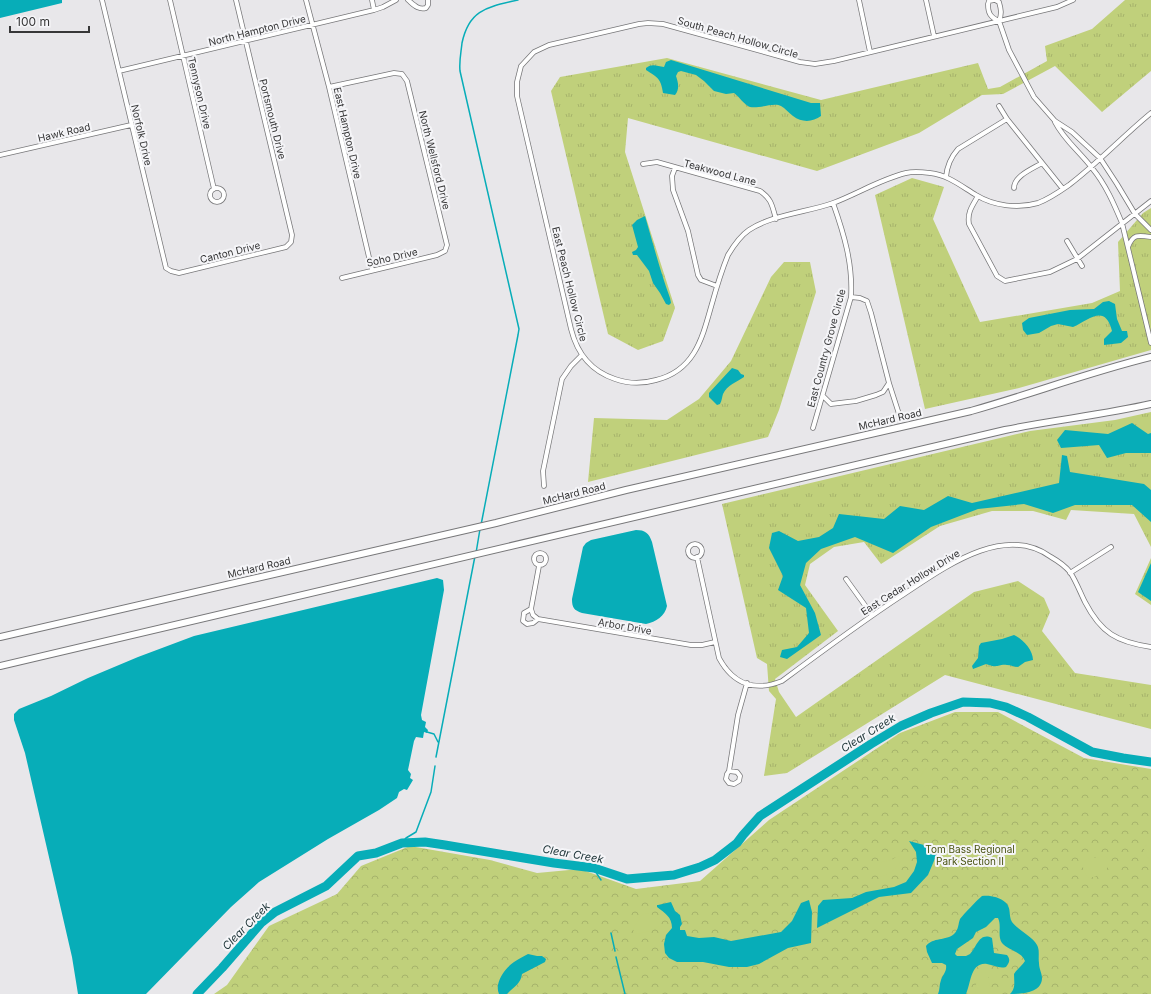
<svg xmlns="http://www.w3.org/2000/svg" width="1151" height="994" font-family="Inter,sans-serif">
  <style>
    .grass { fill: url(#grass-tufts) }
    .park { fill: url(#park-crowns) }
    .pitch { fill: #c0d07b }
    .water { fill: #07adb8 }
    .lines { fill: none; stroke-linecap: round; stroke-linejoin: round }
    .stream { stroke: #07adb8; stroke-width: 1.5 }
    .river { stroke: #07adb8; stroke-width: 9 }
    .minor-casing { stroke: #777779; stroke-width: 5.5 }
    .secondary-casing { stroke: #777779; stroke-width: 8 }
    .minor { stroke: #fff; stroke-width: 4 }
    .secondary { stroke: #fff; stroke-width: 6 }
    .labels { text-anchor: middle; stroke-width: 4; stroke-linejoin: round; paint-order: stroke }
    .street-label { font-size: 10px; fill: #373738; stroke: #f5f5f8 }
    .park-label { font-size: 10px; fill: #495311; stroke: #f5f5f8 }
    .water-label { font-size: 11px; font-style: italic; fill: #21373a; stroke: #f5f5f8 }
  </style>
  <defs>
    <pattern id="grass-tufts" width="24" height="20" patternUnits="userSpaceOnUse"><rect width="24" height="20" fill="#c0d07b"/><path d="M3 7l-1-3M5 7V3M7 7l1-3M15 17l-1-3M17 17v-4M19 17l1-3" fill="none" stroke="#a6b36b"/></pattern>
    <pattern id="park-crowns" width="20" height="18" patternUnits="userSpaceOnUse"><rect width="20" height="18" fill="#c0d07b"/><path d="M2 6a3 3 0 1 1 6 0M12 15a3 3 0 1 1 6 0" fill="none" stroke="#a6b36b"/></pattern>
  </defs>
  <rect width="100%" height="100%" fill="#e8e7ea"/>
  <!-- grass -->
  <path class="grass" d="M1125 0H1151V71L1102 112 1055 66 1003 94 982 95 919 133 817 171 628 118 625 152 675 308 663 341 638 350 608 334 551 91 560 77 667 58 821 100 978 63 988 89 1000 87 1047 61 1045 46 1092 29Z
    M912 178 944 187 933 219 980 322 1092 303 1120 291 1118 242 1143 213 1151 208V350L1019 388 925 409 875 195Z
    M784 262H810L816 292 779 410 768 437 588 482 594 418 667 420 699 399 731 361 771 277Z
    M1151 412V547L1134 514 1071 510 1066 520 1033 511H992L940 526 881 564 864 542 834 547 810 564 805 585 838 631 775 679 779 692 796 717 974 592 1018 581 1044 598 1050 612 1042 631 1075 673 1151 685V729L945 675 787 773 764 776 776 699 769 691 767 664 757 658 722 504 1030 431 1115 420Z
    M1151 558V605L1135 594Z"/>
  <!-- park -->
  <path class="park" d="M955 712H998L1084 758 1151 769V994H214L227 985 269 926 337 894 361 866 410 846 490 860 537 873 580 869 636 889 700 881 769 820 900 733Z"/>
  <!-- pitch -->
  <path class="pitch" d="M927 768H930L933 771 929 784 922 787 915 785V781L920 777 924 770Z
    M1147 844H1151V860C1147 857 1144 853 1144 848Z
    M898 856 901 857 902 859C898 868 889 875 879 877L877 875V872L882 862 891 860Z
    M1105 856 1110 861C1108 871 1097 879 1087 877L1083 868 1084 861 1089 858H1097Z
    M644 913C650 914 656 915 659 920V926L651 931 636 934 634 932 633 929 641 916Z
    M982 972H985L988 975 989 983 991 989 988 994H975L977 976Z"/>
  <!-- water -->
  <path class="water" d="M0 0H62V3L0 18Z
    M671 60 811 103H820L821 116C813 122 802 123 793 116 789 113 785 108 781 106 774 102 759 109 750 107 743 104 740 97 734 93L726 94 714 91 704 81 696 75 681 71 678 72 676 76C678 82 680 89 675 95L663 93C661 78 657 77 646 70V68C652 63 657 66 664 67L666 62Z
    M645 216C653 243 660 271 670 298L671 303 669 305 666 304 660 293 653 283 649 271 637 255H633L632 252 636 250 638 247 632 225 637 220Z
    M1109 301 1115 304 1117 319 1122 331H1127L1128 337 1121 343 1104 345V339L1112 331C1105 303 1089 320 1073 327L1058 324 1051 326 1039 333 1027 335 1023 330 1022 323 1029 318 1070 310 1094 309 1103 302Z
    M732 368 738 370 741 374 744 375V377C737 382 727 385 723 394 722 397 722 400 720 404L717 405 709 397V393Z
    M1132 423 1148 434 1151 433V453H1126L1107 458 1099 445 1061 448 1057 440 1065 430 1108 434Z
    M1062 455 1067 456 1070 472 1144 484 1151 490V522L1132 505H1075L1053 513 1024 504 978 509 931 527 893 553 855 537 821 549 806 563 800 585 815 613 821 635 787 659 780 657 782 650 797 647 809 633 806 608 778 590 783 576 769 548 772 533 779 531 798 541 819 537 833 528 839 514 884 519 900 506 924 510 948 496 972 503 1059 483Z
    M636 530C645 530 649 533 652 542L667 606C665 616 656 622 646 624L582 613C574 610 572 608 572 599L583 547 586 543 591 540Z
    M1151 563V601L1138 592Z
    M437 578 443 580 444 590 421 715 422 720 426 722 425 727 428 730 427 733 424 732 423 738 416 737 414 741 408 770 411 774 410 778 413 780 407 790 404 789 399 792 397 798 379 810 328 839 259 882 231 907 146 994H78L72 957 25 753 14 720V714L19 709 51 696 88 678 138 657 194 636Z
    M1014 635C1023 639 1033 650 1033 660L1025 662 1018 667C1014 667 1011 665 1007 665 997 664 999 669 986 664L973 669 972 666 978 658 979 646 981 643 1002 639Z
    M909 841 939 849 928 875 911 893 879 897 817 928 818 906 823 900 852 898 866 892 894 887 906 882 914 871 917 862 916 852Z
    M982 896C990 895 999 897 1005 902 1012 908 1008 915 1012 922 1018 930 1032 936 1037 945 1040 950 1038 958 1039 963 1039 969 1042 973 1042 978 1042 993 1021 994 1010 994 1016 988 1014 982 1014 974 1017 969 1022 966 1025 961 1021 951 1009 951 1002 943 997 936 1002 926 998 918H995L986 927 976 932 973 938 957 949 955 954 957 956H966L970 954C977 947 979 932 992 938L994 953 1007 955C1011 960 1009 963 1006 967 999 969 994 965 987 964 970 962 971 984 966 994H938C940 990 939 985 941 980 943 974 947 972 946 965L942 963H932L927 952 926 946C933 937 946 941 954 934 959 929 958 924 960 919 964 914 977 900 982 896Z
    M809 900 812 912 811 943 788 948 759 964 747 967H729L703 962H677L669 958 665 953 664 944 666 935 672 928C672 917 665 913 657 907V905H658L671 902 675 911 680 915 682 924 680 927V930H685L687 936 699 938 714 937 731 941 781 932 792 921 801 903Z
    M528 954 537 956H542L546 959 545 962 522 974C521 984 513 987 507 994H499C494 983 505 968 514 962 518 959 523 957 528 954Z"/>
  <g class="lines">
    <!-- stream -->
    <path class="stream" d="M481 525 518 335 519 329 460 71C459 61 461 53 462 43 469 9 488 7 518 0
      M476 553 480 529
      M427 732 434 734 438 742
      M436 757 475 556
      M402 843 406 838 416 832 431 792 435 766
      M594 868 597 874 601 880
      M611 933 615 951
      M616 957 625 994"/>
    <!-- river -->
    <path class="river" d="M197 994 222 968 261 923 275 912 326 886 358 856 376 853 402 843 425 842 445 845 554 863 594 868 627 879 674 875 700 867 715 860 737 843 743 835 760 816 871 744 901 726 931 713 963 702 990 703 1006 707 1028 717 1092 752 1123 758 1151 762"/>
    <!-- minor casing -->
    <g class="minor-casing">
      <path id="minor" d="M102 0 166 268 171 271 179 273 286 247 291 242 292 235 236 0
        M170 0 214 189
        M306 0 329 87 372 270
        M372 0 374 10
        M408 0C414 5 418 10 426 8L428 5V0
        M859 0 870 52
        M926 0 934 36
        M994 0 989 1 988 4C988 13 990 17 999 21L1009 50 1034 97 1055 121 1072 132 1100 158 1117 184 1135 214 1151 230
        M995 0 999 2C1001 9 1002 14 999 21
        M1073 0 1057 7 834 61 815 64 800 62 663 24 648 23 639 24 549 45 534 52 521 66 517 82V96L571 329C577 353 591 371 615 379 629 384 642 384 656 380 694 371 702 339 711 307 716 289 721 272 728 255 734 245 740 236 749 230 771 215 808 212 833 203 857 194 881 179 906 173 914 171 922 172 930 173 948 175 961 186 976 195 994 206 1018 209 1038 203 1049 199 1059 192 1069 185 1098 163 1123 136 1151 113
        M119 71 374 10 383 7 396 0
        M329 87 394 73 402 74 407 81 447 245 445 251 437 255 342 278
        M999 106 1007 119 1063 189
        M1055 122C1064 140 1080 152 1092 168 1106 185 1114 204 1122 223L1151 343
        M0 155 131 125
        M643 164 657 162 760 191C772 199 772 206 776 219
        M675 168 672 176 673 190 688 231 698 275 701 280 717 286
        M946 177C947 166 950 158 958 149L1007 119
        M1014 188C1014 176 1032 169 1042 163
        M210 195a7 7 0 1 1 14 0a7 7 0 1 1-14 0Z
        M978 196C972 206 967 213 969 224L997 276 1005 281 1050 272 1077 259 1151 201
        M1067 241 1082 266
        M1128 247C1133 234 1138 235 1151 237
        M889 383 899 414
        M823 396 831 404 856 401 876 395 883 392 889 383 871 313 867 301 860 298 851 297
        M813 428 851 297C853 264 844 234 833 203
        M544 486 543 471 562 379 571 366 581 356
        M688 551a7 7 0 1 1 14 0a7 7 0 1 1-14 0Z
        M534 559a6 6 0 1 1 12 0a6 6 0 1 1-12 0Z
        M697 557 719 658C733 684 755 692 782 681 821 652 860 623 901 596 941 570 1003 522 1051 557 1058 561 1065 566 1070 572 1076 581 1080 592 1085 602 1101 633 1117 642 1151 647
        M539 566 531 609 533 615 538 619 691 645H702L715 642
        M1070 573 1111 547
        M846 579 872 615
        M531 609 524 613 523 621 527 624 533 623 538 619
        M729 771 738 715 747 683
        M729 771 737 772 740 776 739 781 734 784 729 783 726 779 727 774Z"/>
    </g>
    <!-- secondary casing -->
    <g class="secondary-casing">
      <path id="secondary" d="M0 637 496 523 626 490 971 411C1031 394 1090 372 1151 357
        M0 666 1005 430C1053 420 1103 415 1151 404"/>
    </g>
    <!-- minor -->
    <use href="#minor" class="minor"/>
    <!-- secondary -->
    <use href="#secondary" class="secondary"/>
  </g>
  <g class="labels">
    <!-- street labels -->
    <g class="street-label">
      <text transform="translate(257 30) rotate(-14)" y="4">North Hampton Drive</text>
      <text transform="translate(738 37) rotate(16)" y="4">South Peach Hollow Circle</text>
      <text transform="translate(200 93) rotate(77)" y="4">Tennyson Drive</text>
      <text transform="translate(273 119) rotate(76)" y="4">Portsmouth Drive</text>
      <text transform="translate(64 132) rotate(-13)" y="4">Hawk Road</text>
      <text transform="translate(348 133) rotate(77)" y="4">East Hampton Drive</text>
      <text transform="translate(142 135) rotate(77)" y="4">Norfolk Drive</text>
      <text transform="translate(435 160) rotate(76)" y="4">North Wellsford Drive</text>
      <text transform="translate(720 172) rotate(15)" y="4">Teakwood Lane</text>
      <text transform="translate(230 252) rotate(-14)" y="4">Canton Drive</text>
      <text transform="translate(392 257) rotate(-13)" y="4">Soho Drive</text>
      <text transform="translate(570 284) rotate(76)" y="4">East Peach Hollow Circle</text>
      <text transform="translate(826 348) rotate(-75)" y="4">East Country Grove Circle</text>
      <text transform="translate(890 419) rotate(-13)" y="4">McHard Road</text>
      <text transform="translate(574 493) rotate(-14)" y="4">McHard Road</text>
      <text transform="translate(259 567) rotate(-13)" y="4">McHard Road</text>
      <text transform="translate(910 582) rotate(-32)" y="4">East Cedar Hollow Drive</text>
      <text transform="translate(625 626) rotate(10)" y="4">Arbor Drive</text>
    </g>
    <!-- park labels -->
    <g class="park-label">
      <text x="970" y="853">Tom Bass Regional<tspan x="970" dy="12">Park Section II</tspan></text>
    </g>
    <!-- water labels -->
    <g class="water-label">
      <text transform="translate(868 733) rotate(-32)" y="4">Clear Creek</text>
      <text transform="translate(573 854) rotate(10)" y="4">Clear Creek</text>
      <text transform="translate(246 926) rotate(-45)" y="4">Clear Creek</text>
    </g>
  </g>
  <!-- scale -->
  <path d="M10 26v6h79v-6" fill="none" stroke="#373738" stroke-width="2"/>
  <text x="16" y="26" font-size="12" fill="#373738" stroke="#f5f5f8" stroke-width="3" paint-order="stroke">100 m</text>
</svg>
